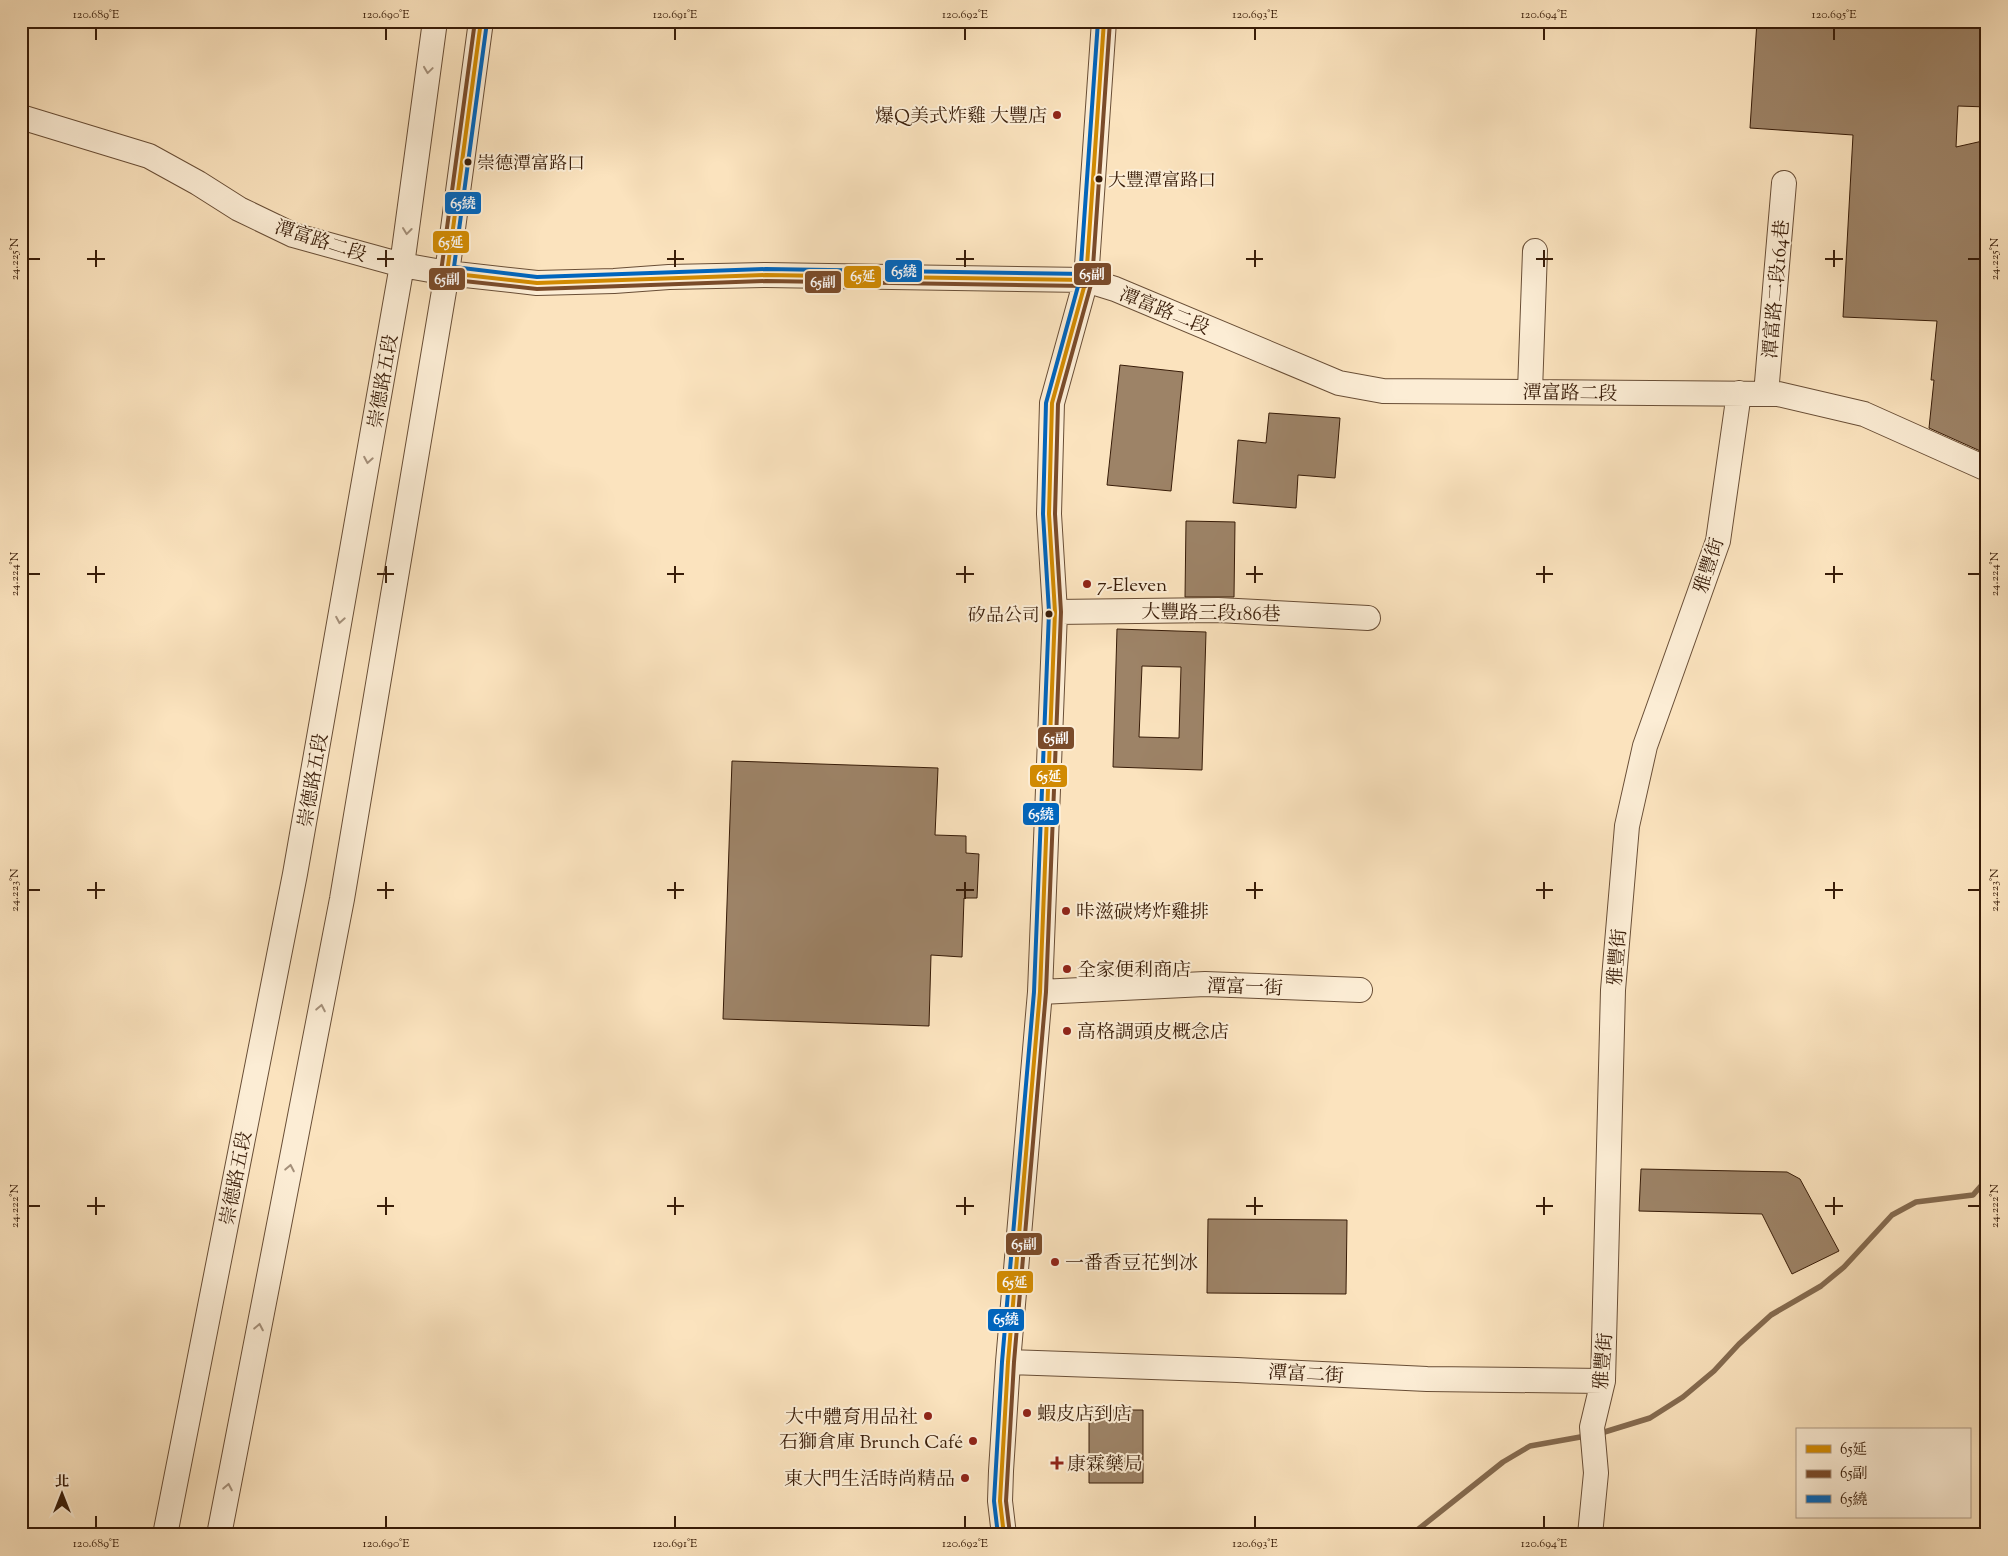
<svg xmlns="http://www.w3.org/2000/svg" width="2008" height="1556" font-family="'Sorts Mill Goudy','Noto Serif TC',serif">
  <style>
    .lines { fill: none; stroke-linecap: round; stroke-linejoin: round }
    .stream { stroke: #856b50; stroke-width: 5.5 }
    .building { fill: #9d8367; stroke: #381c08; fill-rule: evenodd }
    .minor-casing { stroke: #694e36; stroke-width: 26 }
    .minor { stroke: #fcedd5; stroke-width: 24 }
    .bus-1-casing { stroke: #fcedd5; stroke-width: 8 }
    .bus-2-casing { stroke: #fcedd5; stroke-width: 8 }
    .bus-3-casing { stroke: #fcedd5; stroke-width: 8 }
    .bus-1 { stroke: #d18a02; stroke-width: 4 }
    .bus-2 { stroke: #7a4b2a; stroke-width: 4 }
    .bus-3 { stroke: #0065bd; stroke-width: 4 }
    .oneway { stroke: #a48f79 }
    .ticks { fill: none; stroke: #381c08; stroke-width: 2 }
    .poi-dot { fill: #8f2418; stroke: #fcedd5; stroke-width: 2 }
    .bus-dot { fill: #381c08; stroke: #fcedd5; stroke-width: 2 }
    .labels { text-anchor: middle; stroke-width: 4; stroke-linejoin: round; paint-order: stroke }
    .bus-label { font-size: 18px; fill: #381c08; stroke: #fcedd5; text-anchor: start }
    .poi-label { font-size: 19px; fill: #381c08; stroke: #fcedd5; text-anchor: start }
    .street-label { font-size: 19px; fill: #381c08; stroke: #fcedd5 }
    .line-badge { stroke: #fcedd5; stroke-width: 2 }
    .badge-label { font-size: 14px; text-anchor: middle; font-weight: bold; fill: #fff }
    .neatline { fill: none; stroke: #381c08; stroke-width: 2 }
    .ticks-label { font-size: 12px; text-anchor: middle; fill: #381c08 }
  </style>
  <rect width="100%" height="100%" fill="#fbe3be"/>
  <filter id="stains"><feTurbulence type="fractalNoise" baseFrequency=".004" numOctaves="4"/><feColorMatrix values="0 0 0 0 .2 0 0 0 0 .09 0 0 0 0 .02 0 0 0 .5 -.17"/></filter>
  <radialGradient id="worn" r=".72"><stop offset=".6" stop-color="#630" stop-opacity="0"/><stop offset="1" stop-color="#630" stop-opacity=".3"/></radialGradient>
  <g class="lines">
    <!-- stream -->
    <path class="stream" d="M1598 1434 1650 1418 1683 1397 1714 1371 1739 1344 1771 1315 1821 1286 1844 1267 1892 1215 1916 1202 1973 1195 1987 1179
      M1411 1535 1503 1462 1530 1446 1586 1436"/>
  </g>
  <!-- building -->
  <path class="building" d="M1757 21H1987V107L1958 106 1956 147 1987 140V454L1929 428 1934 380H1931L1937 321 1843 317 1853 135 1750 128Z
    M1120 365 1183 372 1171 491 1107 485Z
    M1269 413 1340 418 1335 478 1298 475 1296 508 1233 503 1238 440 1266 443Z
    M1186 521 1235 522 1234 597H1185Z
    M1117 629 1206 632 1202 770 1113 767ZM1142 666 1181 667 1179 738 1139 737Z
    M732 761 938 768 935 835 966 836V853L979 854 977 898H964L962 957 931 955 929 1026 723 1019Z
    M1641 1169 1787 1172 1800 1179 1839 1251 1792 1274 1762 1214 1639 1211Z
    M1208 1219 1347 1220 1346 1294 1207 1293Z
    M1089 1410H1143V1483H1089Z"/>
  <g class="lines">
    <!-- minor casing -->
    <g class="minor-casing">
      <path id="minor" d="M21 117 149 156 198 183 239 209 293 235 402 265 447 273 537 283 614 281 669 277 766 275 1086 280 1115 289 1339 383 1383 391 1778 394 1864 414 1987 469
        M1530 391 1535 251
        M1766 394 1784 183
        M1055 612 1218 610 1368 618
        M1040 992 1205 984 1360 990
        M1008 1362 1237 1370 1427 1379 1603 1381
        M165 1535 295 874 402 265 435 21
        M219 1535 342 899 447 273 481 21
        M1004 1535 1000 1501 1001 1471 1008 1362 1040 992 1055 612 1049 514 1052 403 1086 280 1104 21
        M1590 1535 1596 1473 1592 1427 1603 1381 1613 990 1627 826 1645 746 1718 541 1739 393"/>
    </g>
    <!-- minor -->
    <use href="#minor" class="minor"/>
    <!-- bus-1 casing -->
    <g class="bus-1-casing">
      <path id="bus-1" d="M481 21 447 273 537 283 766 275 1086 280
        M1004 1535 1000 1501 1008 1362 1040 992 1055 612 1049 514 1052 403 1086 280 1104 21"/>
    </g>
    <!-- bus-2 casing -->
    <g class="bus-2-casing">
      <path id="bus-2" d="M475 21 441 272 445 279 537 289 766 281 1086 286
        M1010 1534 1006 1501 1014 1362 1046 992 1061 612 1055 514 1058 404 1092 281 1110 21"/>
    </g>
    <!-- bus-3 casing -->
    <g class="bus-3-casing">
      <path id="bus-3" d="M487 22 454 267 537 277 766 269 1086 274
        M998 1535 994 1501 1002 1362 1034 992 1049 612 1043 514 1046 403 1080 279 1098 21"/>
    </g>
    <!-- bus-1 -->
    <use href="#bus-1" class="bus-1"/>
    <!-- bus-2 -->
    <use href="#bus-2" class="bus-2"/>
    <!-- bus-3 -->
    <use href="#bus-3" class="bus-3"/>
  </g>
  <!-- one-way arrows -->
  <defs><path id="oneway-chevron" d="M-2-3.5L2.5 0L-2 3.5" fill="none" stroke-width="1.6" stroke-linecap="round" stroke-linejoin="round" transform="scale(1.25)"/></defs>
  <g class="oneway">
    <use href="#oneway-chevron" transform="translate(428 70) rotate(98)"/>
    <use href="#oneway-chevron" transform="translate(407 231) rotate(97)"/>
    <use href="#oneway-chevron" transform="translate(368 460) rotate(100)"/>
    <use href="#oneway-chevron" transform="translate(340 620) rotate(100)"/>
    <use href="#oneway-chevron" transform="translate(321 1008) rotate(-79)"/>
    <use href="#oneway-chevron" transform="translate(290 1168) rotate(-79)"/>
    <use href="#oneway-chevron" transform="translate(259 1327) rotate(-79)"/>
    <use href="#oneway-chevron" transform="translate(228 1487) rotate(-79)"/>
  </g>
  <!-- ticks -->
  <path class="ticks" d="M96 28V40M386 28V40M675 28V40M965 28V40M1255 28V40M1544 28V40M1834 28V40M96 250V267M386 250V267M675 250V267M965 250V267M1255 250V267M1544 250V267M1834 250V267M28 259H40M87 259H105M377 259H394M667 259H684M956 259H974M1246 259H1263M1536 259H1553M1825 259H1843M1968 259H1980M96 566V583M386 566V583M675 566V583M965 566V583M1255 566V583M1544 566V583M1834 566V583M28 574H40M87 574H105M377 574H394M667 574H684M956 574H974M1246 574H1263M1536 574H1553M1825 574H1843M1968 574H1980M96 882V899M386 882V899M675 882V899M965 882V899M1255 882V899M1544 882V899M1834 882V899M28 890H40M87 890H105M377 890H394M667 890H684M956 890H974M1246 890H1263M1536 890H1553M1825 890H1843M1968 890H1980M96 1197V1215M386 1197V1215M675 1197V1215M965 1197V1215M1255 1197V1215M1544 1197V1215M1834 1197V1215M28 1206H40M87 1206H105M377 1206H394M667 1206H684M956 1206H974M1246 1206H1263M1536 1206H1553M1825 1206H1843M1968 1206H1980M96 1516V1528M386 1516V1528M675 1516V1528M965 1516V1528M1255 1516V1528M1544 1516V1528"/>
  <!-- markers -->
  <g class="poi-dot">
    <circle cx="1057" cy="115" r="5"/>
    <circle cx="1087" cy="584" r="5"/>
    <circle cx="1066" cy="911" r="5"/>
    <circle cx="1067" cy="969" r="5"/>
    <circle cx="1067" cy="1031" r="5"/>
    <circle cx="1055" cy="1262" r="5"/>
    <circle cx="1027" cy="1413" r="5"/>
    <circle cx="928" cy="1416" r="5"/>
    <circle cx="973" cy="1441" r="5"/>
    <path d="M1054.5 1455.5h5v5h5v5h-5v5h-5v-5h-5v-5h5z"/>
    <circle cx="965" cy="1478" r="5"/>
  </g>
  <g class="bus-dot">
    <circle cx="468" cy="162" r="4.5"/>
    <circle cx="1099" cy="179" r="4.5"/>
    <circle cx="1049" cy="614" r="4.5"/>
  </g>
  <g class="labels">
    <!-- bus labels -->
    <g class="bus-label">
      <text x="477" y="169">崇德潭富路口</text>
      <text x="1108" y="186">大豐潭富路口</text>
      <text x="1040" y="621" text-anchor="end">矽品公司</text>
    </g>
    <!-- poi labels -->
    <g class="poi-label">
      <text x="1047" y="122" text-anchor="end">爆Q美式炸雞 大豐店</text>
      <text x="1097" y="591">7-Eleven</text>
      <text x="1076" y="918">咔滋碳烤炸雞排</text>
      <text x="1077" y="976">全家便利商店</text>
      <text x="1077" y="1038">高格調頭皮概念店</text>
      <text x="1065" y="1269">一番香豆花剉冰</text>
      <text x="1037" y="1420">蝦皮店到店</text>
      <text x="918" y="1423" text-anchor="end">大中體育用品社</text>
      <text x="963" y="1448" text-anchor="end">石獅倉庫 Brunch Café</text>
      <text x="1067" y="1470">康霖藥局</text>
      <text x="955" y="1485" text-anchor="end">東大門生活時尚精品</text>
    </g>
    <!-- street labels -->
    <g class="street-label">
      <text transform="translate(321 240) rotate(18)" y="7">潭富路二段</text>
      <text transform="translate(1775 289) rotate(-85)" y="7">潭富路二段164巷</text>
      <text transform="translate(1165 310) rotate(22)" y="7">潭富路二段</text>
      <text transform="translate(382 381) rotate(-80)" y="7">崇德路五段</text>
      <text transform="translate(1570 392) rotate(1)" y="7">潭富路二段</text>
      <text transform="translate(1708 565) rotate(-72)" y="7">雅豐街</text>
      <text transform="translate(1211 612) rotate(1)" y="7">大豐路三段186巷</text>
      <text transform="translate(312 780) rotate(-80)" y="7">崇德路五段</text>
      <text transform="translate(1616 957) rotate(-85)" y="7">雅豐街</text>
      <text transform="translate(1245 986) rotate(2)" y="7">潭富一街</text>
      <text transform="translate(235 1178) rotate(-79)" y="7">崇德路五段</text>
      <text transform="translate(1602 1361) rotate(-85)" y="7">雅豐街</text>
      <text transform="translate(1306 1373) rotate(3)" y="7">潭富二街</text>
    </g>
  </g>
  <g class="line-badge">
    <rect x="444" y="191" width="38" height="24" rx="5" fill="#0065bd"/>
    <rect x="432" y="230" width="38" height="24" rx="5" fill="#d18a02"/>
    <rect x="884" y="259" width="39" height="24" rx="5" fill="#0065bd"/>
    <rect x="1073" y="262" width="39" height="24" rx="5" fill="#7a4b2a"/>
    <rect x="843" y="265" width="39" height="24" rx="5" fill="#d18a02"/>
    <rect x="428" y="267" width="38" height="24" rx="5" fill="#7a4b2a"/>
    <rect x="804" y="270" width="38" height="24" rx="5" fill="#7a4b2a"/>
    <rect x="1037" y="726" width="38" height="24" rx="5" fill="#7a4b2a"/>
    <rect x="1029" y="764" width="39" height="24" rx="5" fill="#d18a02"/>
    <rect x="1022" y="802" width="38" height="24" rx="5" fill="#0065bd"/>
    <rect x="1005" y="1232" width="38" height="24" rx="5" fill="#7a4b2a"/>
    <rect x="996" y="1270" width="38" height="24" rx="5" fill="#d18a02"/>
    <rect x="987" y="1308" width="38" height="24" rx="5" fill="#0065bd"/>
  </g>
  <g class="badge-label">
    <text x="463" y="208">65繞</text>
    <text x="451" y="247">65延</text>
    <text x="904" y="276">65繞</text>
    <text x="1092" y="279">65副</text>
    <text x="863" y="281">65延</text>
    <text x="447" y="284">65副</text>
    <text x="823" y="287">65副</text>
    <text x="1056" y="743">65副</text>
    <text x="1049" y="781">65延</text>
    <text x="1041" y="819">65繞</text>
    <text x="1024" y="1249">65副</text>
    <text x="1015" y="1287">65延</text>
    <text x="1006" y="1324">65繞</text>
  </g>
  <!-- margin -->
  <rect width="2008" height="1556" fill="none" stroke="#fbe3be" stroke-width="55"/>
  <!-- legend -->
  <rect x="1796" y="1428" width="175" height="90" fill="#fcedd5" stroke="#ae9983"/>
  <rect x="1806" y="1445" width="25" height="8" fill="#d18a02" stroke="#ae9983"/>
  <text x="1840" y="1454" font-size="15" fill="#381c08">65延</text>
  <rect x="1806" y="1470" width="25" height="8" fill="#7a4b2a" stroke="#ae9983"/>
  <text x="1840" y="1478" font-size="15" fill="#381c08">65副</text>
  <rect x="1806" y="1495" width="25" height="8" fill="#0065bd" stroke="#ae9983"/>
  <text x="1840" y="1504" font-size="15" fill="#381c08">65繞</text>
  <!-- north arrow -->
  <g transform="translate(62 1494)" stroke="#fcedd5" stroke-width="4" paint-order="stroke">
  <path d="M0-4L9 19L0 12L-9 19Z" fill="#381c08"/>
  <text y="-8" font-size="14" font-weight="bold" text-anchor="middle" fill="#381c08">北</text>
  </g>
  <rect x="28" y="28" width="1952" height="1500" class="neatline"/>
  <g class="ticks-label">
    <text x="96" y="18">120.689°E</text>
    <text x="386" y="18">120.690°E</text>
    <text x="675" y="18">120.691°E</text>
    <text x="965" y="18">120.692°E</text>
    <text x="1255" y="18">120.693°E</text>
    <text x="1544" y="18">120.694°E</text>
    <text x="1834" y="18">120.695°E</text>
    <text transform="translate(14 259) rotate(-90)" y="4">24.225°N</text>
    <text transform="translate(1994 259) rotate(-90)" y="4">24.225°N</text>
    <text transform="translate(14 574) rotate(-90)" y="4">24.224°N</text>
    <text transform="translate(1994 574) rotate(-90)" y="4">24.224°N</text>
    <text transform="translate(14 890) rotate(-90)" y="4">24.223°N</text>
    <text transform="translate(1994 890) rotate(-90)" y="4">24.223°N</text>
    <text transform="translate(14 1206) rotate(-90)" y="4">24.222°N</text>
    <text transform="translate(1994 1206) rotate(-90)" y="4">24.222°N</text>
    <text x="96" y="1547">120.689°E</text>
    <text x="386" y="1547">120.690°E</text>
    <text x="675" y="1547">120.691°E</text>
    <text x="965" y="1547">120.692°E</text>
    <text x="1255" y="1547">120.693°E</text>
    <text x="1544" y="1547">120.694°E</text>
  </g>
  <rect width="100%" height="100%" filter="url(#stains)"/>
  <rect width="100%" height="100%" fill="url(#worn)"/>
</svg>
